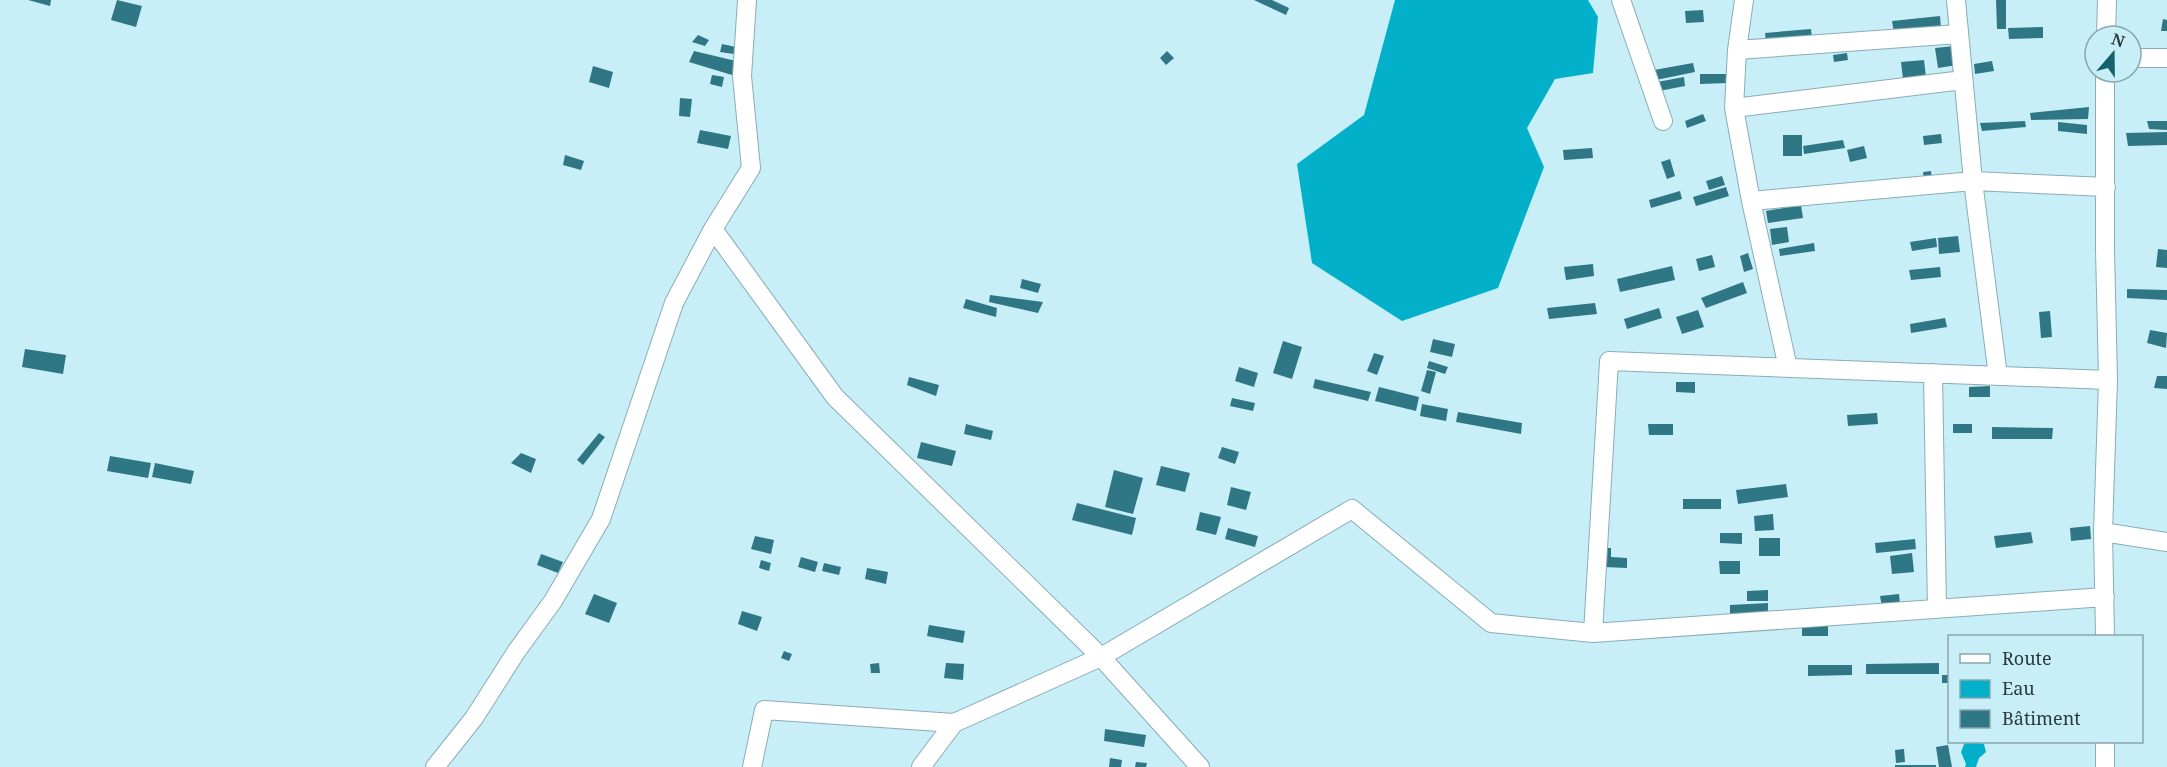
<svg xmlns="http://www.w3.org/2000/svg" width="2167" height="767" font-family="'Noto Serif',serif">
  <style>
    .water { fill: #02b0ca }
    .building { fill: #307785 }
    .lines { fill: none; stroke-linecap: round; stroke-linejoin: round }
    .minor-casing { stroke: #89adb5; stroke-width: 20 }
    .minor { stroke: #fff; stroke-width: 18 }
  </style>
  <rect width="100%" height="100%" fill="#c8eef7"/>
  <!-- water -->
  <path class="water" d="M1395 0H1588L1598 17 1593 73 1555 79 1527 128 1544 167 1498 288 1402 321 1312 263 1297 164 1364 115Z
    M1965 742H1977L1984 744 1986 752 1979 758 1976 767H1965L1966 764 1961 752Z"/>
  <!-- building -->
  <path class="building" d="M28 0H51L50 6Z
    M117 0 142 6 136 27 111 20Z
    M1254 0H1272L1289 8 1286 15Z
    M1996 0H2006V29H1997Z
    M1703 10 1704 22 1686 23 1685 11Z
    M1940 16 1941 28 1894 33 1892 21Z
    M2163 19 2167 20V31H2161Z
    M2043 27V38L2009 39 2008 28Z
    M1811 29 1812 38 1766 42 1765 33Z
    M698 35 709 40 705 46 692 42Z
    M722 44 736 47 734 54 720 52Z
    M1954 46 1957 65 1938 68 1935 48Z
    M694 51 736 61 732 75 689 62Z
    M1167 51 1174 58 1166 65 1160 58Z
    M1847 53 1848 60 1834 62 1833 55Z
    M1924 60 1926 77 1903 79 1901 62Z
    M1992 61 1994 71 1975 74 1974 64Z
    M1693 63 1695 72 1656 80 1654 70Z
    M593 66 613 72 609 88 589 82Z
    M1700 74H1728V83L1700 84Z
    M712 75 724 77 722 87 710 84Z
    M1684 77 1685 86 1659 91 1657 82Z
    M680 98 692 99 690 117 679 116Z
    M2089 107 2088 119 2031 120 2030 113Z
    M1703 114 1706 121 1687 128 1685 121Z
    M2025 121 2026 127 1982 131 1980 123Z
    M2147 121H2167V130L2149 129Z
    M2058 122 2087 125V134L2058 131Z
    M700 130 731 136 728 149 697 143Z
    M2167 132V145L2128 146 2126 133Z
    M1941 134 1942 143 1924 145 1923 136Z
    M1783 135H1802V156H1783Z
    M1843 140 1845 148 1804 154 1803 146Z
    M1864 146 1867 158 1850 162 1847 150Z
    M1592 148 1593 158 1564 160 1563 150Z
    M565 155 584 161 581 170 563 165Z
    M1670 159 1675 176 1667 179 1661 162Z
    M1931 171 1932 180 1924 181 1923 172Z
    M1722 176 1725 185 1709 190 1706 181Z
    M1726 187 1729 196 1696 206 1693 197Z
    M1680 191 1682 199 1651 208 1649 200Z
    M1801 205 1803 218 1768 223 1766 211Z
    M1787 227 1789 242 1772 245 1770 229Z
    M1958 236 1960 252 1939 254 1938 238Z
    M1936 238 1937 247 1912 251 1910 242Z
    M1814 243 1815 251 1780 256 1779 249Z
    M2158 249 2167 250V268L2156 267Z
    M1748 253 1753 269 1744 272 1740 256Z
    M1712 255 1715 267 1699 271 1696 259Z
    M1593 264 1594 276 1566 280 1564 267Z
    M1672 266 1675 280 1620 292 1617 279Z
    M1940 267 1941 277 1911 280 1909 270Z
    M1022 279 1041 284 1038 293 1020 288Z
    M1743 282 1747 293 1706 308 1701 298Z
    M2127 289 2167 290V300L2127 298Z
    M990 295 1043 302 1038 313 989 302Z
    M966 299 997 308 996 317 963 308Z
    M1595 303 1597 314 1549 319 1547 308Z
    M1659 308 1662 318 1627 329 1624 319Z
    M1698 310 1704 327 1682 334 1676 317Z
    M2050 311 2052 337 2041 338 2039 312Z
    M1945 318 1947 327 1911 333 1910 324Z
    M2150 330 2167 333 2166 348 2147 343Z
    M1433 339 1455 344 1452 357 1430 352Z
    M1283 341 1302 347 1292 379 1273 373Z
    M25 349 66 355 63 374 22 367Z
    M1374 353 1384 356 1377 375 1367 371Z
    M1429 361 1448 367 1445 374 1427 368Z
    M1239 367 1258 373 1254 387 1235 381Z
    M1427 370 1436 372 1430 394 1421 391Z
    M2157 376H2167V389L2154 388Z
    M909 377 939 385 936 396 907 385Z
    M1315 379 1371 392 1368 401 1313 388Z
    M1676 382H1695V393L1676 392Z
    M1990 386V397H1969V387Z
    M1379 387 1419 397 1416 411 1375 401Z
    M1232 398 1255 403 1253 411 1230 406Z
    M1422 404 1448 409 1446 421 1420 416Z
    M1458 412 1522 423 1521 434 1456 422Z
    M1877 413 1878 424 1848 426 1847 415Z
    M966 424 993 431 991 440 964 434Z
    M1648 424H1673V435H1649Z
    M1953 424H1972V433H1953Z
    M1992 427 2053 428 2052 439H1992Z
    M599 433 605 437 583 465 577 460Z
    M921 442 956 451 952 466 917 458Z
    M1222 447 1239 452 1235 464 1218 458Z
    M521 453 536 459 531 473 511 463Z
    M110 456 151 463 148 478 107 471Z
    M155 463 194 471 191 484 152 477Z
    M1161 466 1190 473 1185 492 1156 485Z
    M1114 470 1143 478 1133 514 1105 507Z
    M1786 484 1788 497 1738 504 1736 490Z
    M1231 487 1251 492 1246 510 1227 505Z
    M1683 499H1721V509H1683Z
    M1077 503 1136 518 1132 535 1072 520Z
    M1200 512 1221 517 1216 535 1196 530Z
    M1773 514 1774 530 1755 531 1754 516Z
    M2090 526 2091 539 2071 541 2070 528Z
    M1228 528 1258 536 1255 547 1225 539Z
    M2031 532 2033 543 1996 548 1994 536Z
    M1720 533H1742V544L1720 543Z
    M755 536 774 540 771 554 751 549Z
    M1759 538H1780V556H1759Z
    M1915 539 1916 549 1876 553 1875 543Z
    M1605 548H1611V557L1627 558V568L1604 567Z
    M1912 553 1914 572 1892 574 1890 556Z
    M541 554 563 562 558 573 537 565Z
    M801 557 818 562 815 572 798 567Z
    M761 560 771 563 769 571 759 568Z
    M1719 561H1740V574H1720Z
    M824 563 841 567 839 575 822 571Z
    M867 568 888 572 886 584 865 579Z
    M1768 590V601H1747V591Z
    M594 594 617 603 609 623 585 614Z
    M1899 594 1900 604 1882 607 1880 596Z
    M1768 603V612L1730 614V605Z
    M742 611 762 617 757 631 738 624Z
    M929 625 965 631 963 643 927 636Z
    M1802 625H1828V636H1802Z
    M784 651 792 654 789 661 781 658Z
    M879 663 880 673H871L870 664Z
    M946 663 964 664 963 680 944 678Z
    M1939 663V674H1866V664Z
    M1808 665H1852V675L1808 676Z
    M1942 675H1950V683H1942Z
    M1105 729 1146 735 1144 747 1104 741Z
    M1948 745 1952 767H1939L1936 747Z
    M1904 749 1905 762 1896 763 1895 750Z
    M1110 758 1122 760 1121 767H1109Z
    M1136 762 1147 763 1146 767H1135Z
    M1895 765H1936V767H1895Z"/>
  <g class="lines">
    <!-- minor casing -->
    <g class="minor-casing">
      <path id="minor" d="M1621 0 1663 121
        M1744 0 1737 50 1734 108 1751 201 1788 368
        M1956 0 1973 181 1998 376
        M2106 36 2107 0
        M1737 50 1959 34
        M2131 58H2167
        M2105 72V249L2108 380 2103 532 2105 636
        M1734 108 1963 80
        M1751 201 1973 181 2106 187
        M713 229 835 397 1101 657 1200 767
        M1933 373 1937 609
        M2103 532 2167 542
        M1593 633 1609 361 2108 380
        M2105 742V767
        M435 767 474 718 516 652 553 601 601 519 674 303 713 229 751 168 742 76 747 0
        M752 767 764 710 954 723 1101 657 1352 509 1491 623 1593 633 2105 597
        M921 767 954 723"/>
    </g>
    <!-- minor -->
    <use href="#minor" class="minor"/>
  </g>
  <!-- legend -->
  <rect x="1948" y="635" width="195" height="108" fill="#c8eef7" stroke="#89a6ad" stroke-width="1.5"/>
  <rect x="1960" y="654" width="30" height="9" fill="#ffffff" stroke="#89a6ad" stroke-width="1.5"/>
  <text x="2002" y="665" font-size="18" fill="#2a393d">Route</text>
  <rect x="1960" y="680" width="30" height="18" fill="#02b0ca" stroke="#89a6ad" stroke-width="1.5"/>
  <text x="2002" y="695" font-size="18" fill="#2a393d">Eau</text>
  <rect x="1960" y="710" width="30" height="18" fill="#307785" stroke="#89a6ad" stroke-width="1.5"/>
  <text x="2002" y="725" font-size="18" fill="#2a393d">Bâtiment</text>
  <!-- north arrow -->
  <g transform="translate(2113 54) rotate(20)"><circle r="28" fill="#c8eef7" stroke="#89a6ad" stroke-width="1.5"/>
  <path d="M0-4.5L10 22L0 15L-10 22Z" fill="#16616e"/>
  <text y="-9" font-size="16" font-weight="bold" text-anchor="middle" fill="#2a393d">N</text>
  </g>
</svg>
